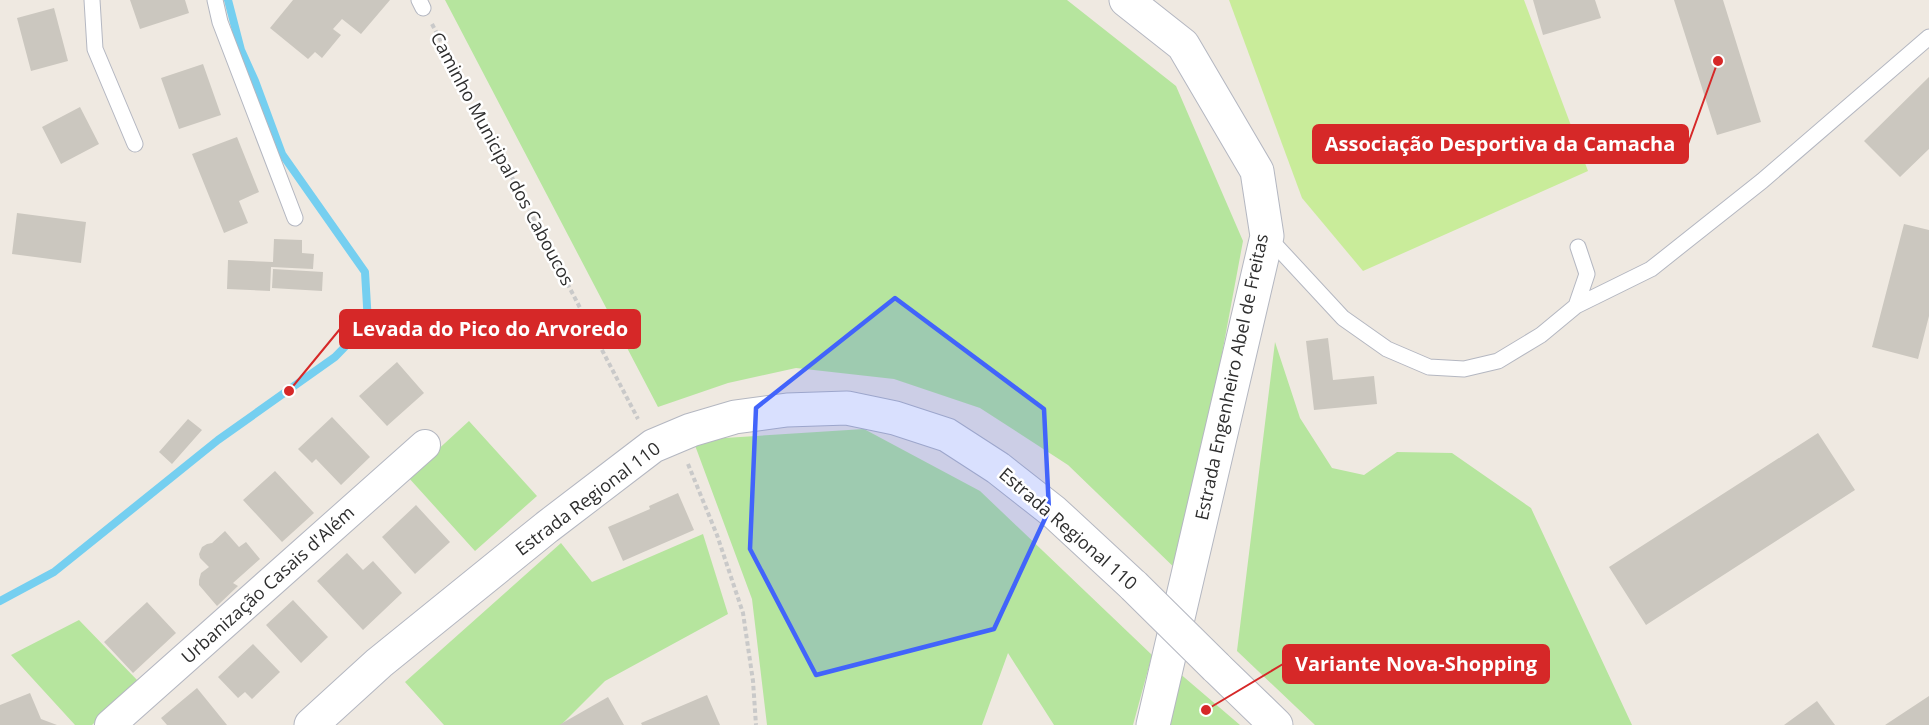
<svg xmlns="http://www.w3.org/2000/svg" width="1929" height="725" font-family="'Open Sans',sans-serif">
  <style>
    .green { fill: #b6e59e }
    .pitch { fill: #c9ec9a }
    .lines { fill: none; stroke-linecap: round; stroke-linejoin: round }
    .stream { stroke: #75cff0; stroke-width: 8 }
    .building { fill: #cbc7bf }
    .service-casing { stroke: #b4b7c1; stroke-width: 17 }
    .minor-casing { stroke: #b4b7c1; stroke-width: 32 }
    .secondary-casing { stroke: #b4b7c1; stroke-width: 35 }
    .path { stroke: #c9c9c9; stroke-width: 4; stroke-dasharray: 4.5 3; stroke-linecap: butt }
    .service { stroke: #fff; stroke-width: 15 }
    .minor { stroke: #fff; stroke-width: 30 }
    .secondary { stroke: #fff; stroke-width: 33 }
    .secondary-bridge-casing { stroke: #b4b7c1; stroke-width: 35; stroke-linecap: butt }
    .secondary-bridge { stroke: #fff; stroke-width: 33 }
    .marked { fill: #4264fb; fill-opacity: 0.2; stroke: #4264fb; stroke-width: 4.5; stroke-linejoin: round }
    .labels { text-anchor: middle; stroke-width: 5; stroke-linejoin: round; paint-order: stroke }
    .street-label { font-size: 18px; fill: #2e2e2e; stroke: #fff }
    .leader { fill: none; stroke: #d62828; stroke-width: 2 }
    .callout-dot { fill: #d62828; stroke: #fff; stroke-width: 2 }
    .callout { fill: #d62828; stroke: #d62828; stroke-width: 2 }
    .callout-label { font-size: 20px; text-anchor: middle; font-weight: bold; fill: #fff }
  </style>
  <rect width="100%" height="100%" fill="#efe9e1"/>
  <!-- green -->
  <path class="green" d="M445 0H1067L1176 86 1243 241 1181 574 1068 465 980 408 894 379 796 368 728 383 658 407Z
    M1275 342 1300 418 1332 468 1364 475 1397 452 1452 453 1531 508 1632 725H1315L1237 651Z
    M469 421 537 496 475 551 408 477Z
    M864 429 980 491 1152 655 1133 725H1054L1008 653 982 725H767L752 599 693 440Z
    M703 534 728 614 605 681 561 725H444L405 682 561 543 592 582Z
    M79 620 138 681 92 725H75L11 655Z
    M1178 672 1240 725H1165Z"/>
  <!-- pitch -->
  <path class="pitch" d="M1229 0H1524L1588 171 1363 271 1302 198Z"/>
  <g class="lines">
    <!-- stream -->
    <path class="stream" d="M0 601 54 572 218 440 335 357 368 323 365 272 282 154 255 81 241 50 228 0"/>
  </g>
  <!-- building -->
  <path class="building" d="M130 0H185L189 13 140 29Z
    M293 0H390L361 34 342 19 333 29 341 35 322 58 315 52 308 59 270 28Z
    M1533 0H1595L1601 18 1543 35Z
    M1674 0H1723L1761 122 1717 135Z
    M54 8 68 61 31 71 17 18Z
    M203 64 221 115 179 129 161 78Z
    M1929 77V149L1900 177 1864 141Z
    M80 107 99 144 61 164 42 127Z
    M237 137 259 192 239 201 248 223 224 233 192 154Z
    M17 213 86 222 81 263 12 254Z
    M1904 224 1929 230V316L1918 359 1872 347Z
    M274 239 302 240V253L314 254 313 269 271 267 270 291 227 289 228 260 273 262Z
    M273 269 323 272 322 291 272 288Z
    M1328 338 1333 380 1374 376 1377 404 1314 410 1306 341Z
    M397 362 424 393 387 426 359 396Z
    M332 417 370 457 341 485 316 459 312 463 298 449Z
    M188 419 202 430 172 464 159 452Z
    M1818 433 1855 490 1646 625 1609 567Z
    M275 471 314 513 282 542 243 500Z
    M678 493 694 530 623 561 608 527 650 509 649 506Z
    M416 505 450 542 415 574 382 537Z
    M225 531 239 547 246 542 260 559 233 583 238 586 217 606 199 585V580L201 573 209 567 200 558 199 554 202 547 207 544 212 543Z
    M347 553 363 570 373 561 402 593 363 630 317 581Z
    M293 600 328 637 301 663 266 625Z
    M147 602 176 633 133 673 104 642Z
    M253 644 280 672 252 699 245 692 238 698 218 677Z
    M197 688 227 725H167L161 718Z
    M30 693 41 719 57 725H0V705Z
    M707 695 720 725H642L641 723Z
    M1929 696V725H1885Z
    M608 697 624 725H559Z
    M1817 701 1835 725H1784Z"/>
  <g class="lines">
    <!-- service casing -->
    <g class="service-casing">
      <path id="service" d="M92 0 95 49 135 144
        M215 0 220 22 295 218
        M419 0 423 8
        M1267 236 1343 318 1387 349 1429 367 1464 369 1498 361 1541 335 1576 306 1651 269 1762 181 1929 37
        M1576 306 1587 274 1578 247"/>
    </g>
    <!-- minor casing -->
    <g class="minor-casing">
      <path id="minor" d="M110 725 425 445"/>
    </g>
    <!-- secondary casing -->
    <g class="secondary-casing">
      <path id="secondary" d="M1126 0 1183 45 1257 171 1267 236 1153 725
        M1216 667 1276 725
        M311 725 379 663 547 527 653 446 691 430 735 417 787 410 847 408 895 418 947 435 998 468 1054 512 1134 586"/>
    </g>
    <!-- path -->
    <path class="path" d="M432 24 638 419
      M688 464 717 535 743 613 753 681 756 725"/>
    <!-- service -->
    <use href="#service" class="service"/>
    <!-- minor -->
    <use href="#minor" class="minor"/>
    <!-- secondary -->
    <use href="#secondary" class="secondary"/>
    <!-- secondary-bridge casing -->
    <g class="secondary-bridge-casing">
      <path id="secondary-bridge" d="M1134 586 1216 667"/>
    </g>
    <!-- secondary-bridge -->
    <use href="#secondary-bridge" class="secondary-bridge"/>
  </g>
  <!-- marked area -->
  <path class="marked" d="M895 298 1044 409 1049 510 994 629 816 675 750 549 756 408Z"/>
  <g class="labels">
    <!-- street labels -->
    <g class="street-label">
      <text transform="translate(502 159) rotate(62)" y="6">Caminho Municipal dos Caboucos</text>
      <text transform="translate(1232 377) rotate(-78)" y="6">Estrada Engenheiro Abel de Freitas</text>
      <text transform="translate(588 499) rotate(-37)" y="6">Estrada Regional 110</text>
      <text transform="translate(1068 529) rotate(41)" y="6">Estrada Regional 110</text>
      <text transform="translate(268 585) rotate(-42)" y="6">Urbanização Casais d'Além</text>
    </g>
  </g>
  <!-- callouts -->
  <path class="leader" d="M1718 61L1688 144M289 391L340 329M1206 710L1283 664"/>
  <g class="callout-dot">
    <circle cx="1718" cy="61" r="6"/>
    <circle cx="289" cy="391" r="6"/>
    <circle cx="1206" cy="710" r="6"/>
  </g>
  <g class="callout">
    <rect x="1313" y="125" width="375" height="38" rx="6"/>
    <rect x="340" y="310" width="300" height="38" rx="6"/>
    <rect x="1283" y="645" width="266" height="38" rx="6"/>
  </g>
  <g class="callout-label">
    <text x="1500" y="151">Associação Desportiva da Camacha</text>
    <text x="490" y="336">Levada do Pico do Arvoredo</text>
    <text x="1416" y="671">Variante Nova-Shopping</text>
  </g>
</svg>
